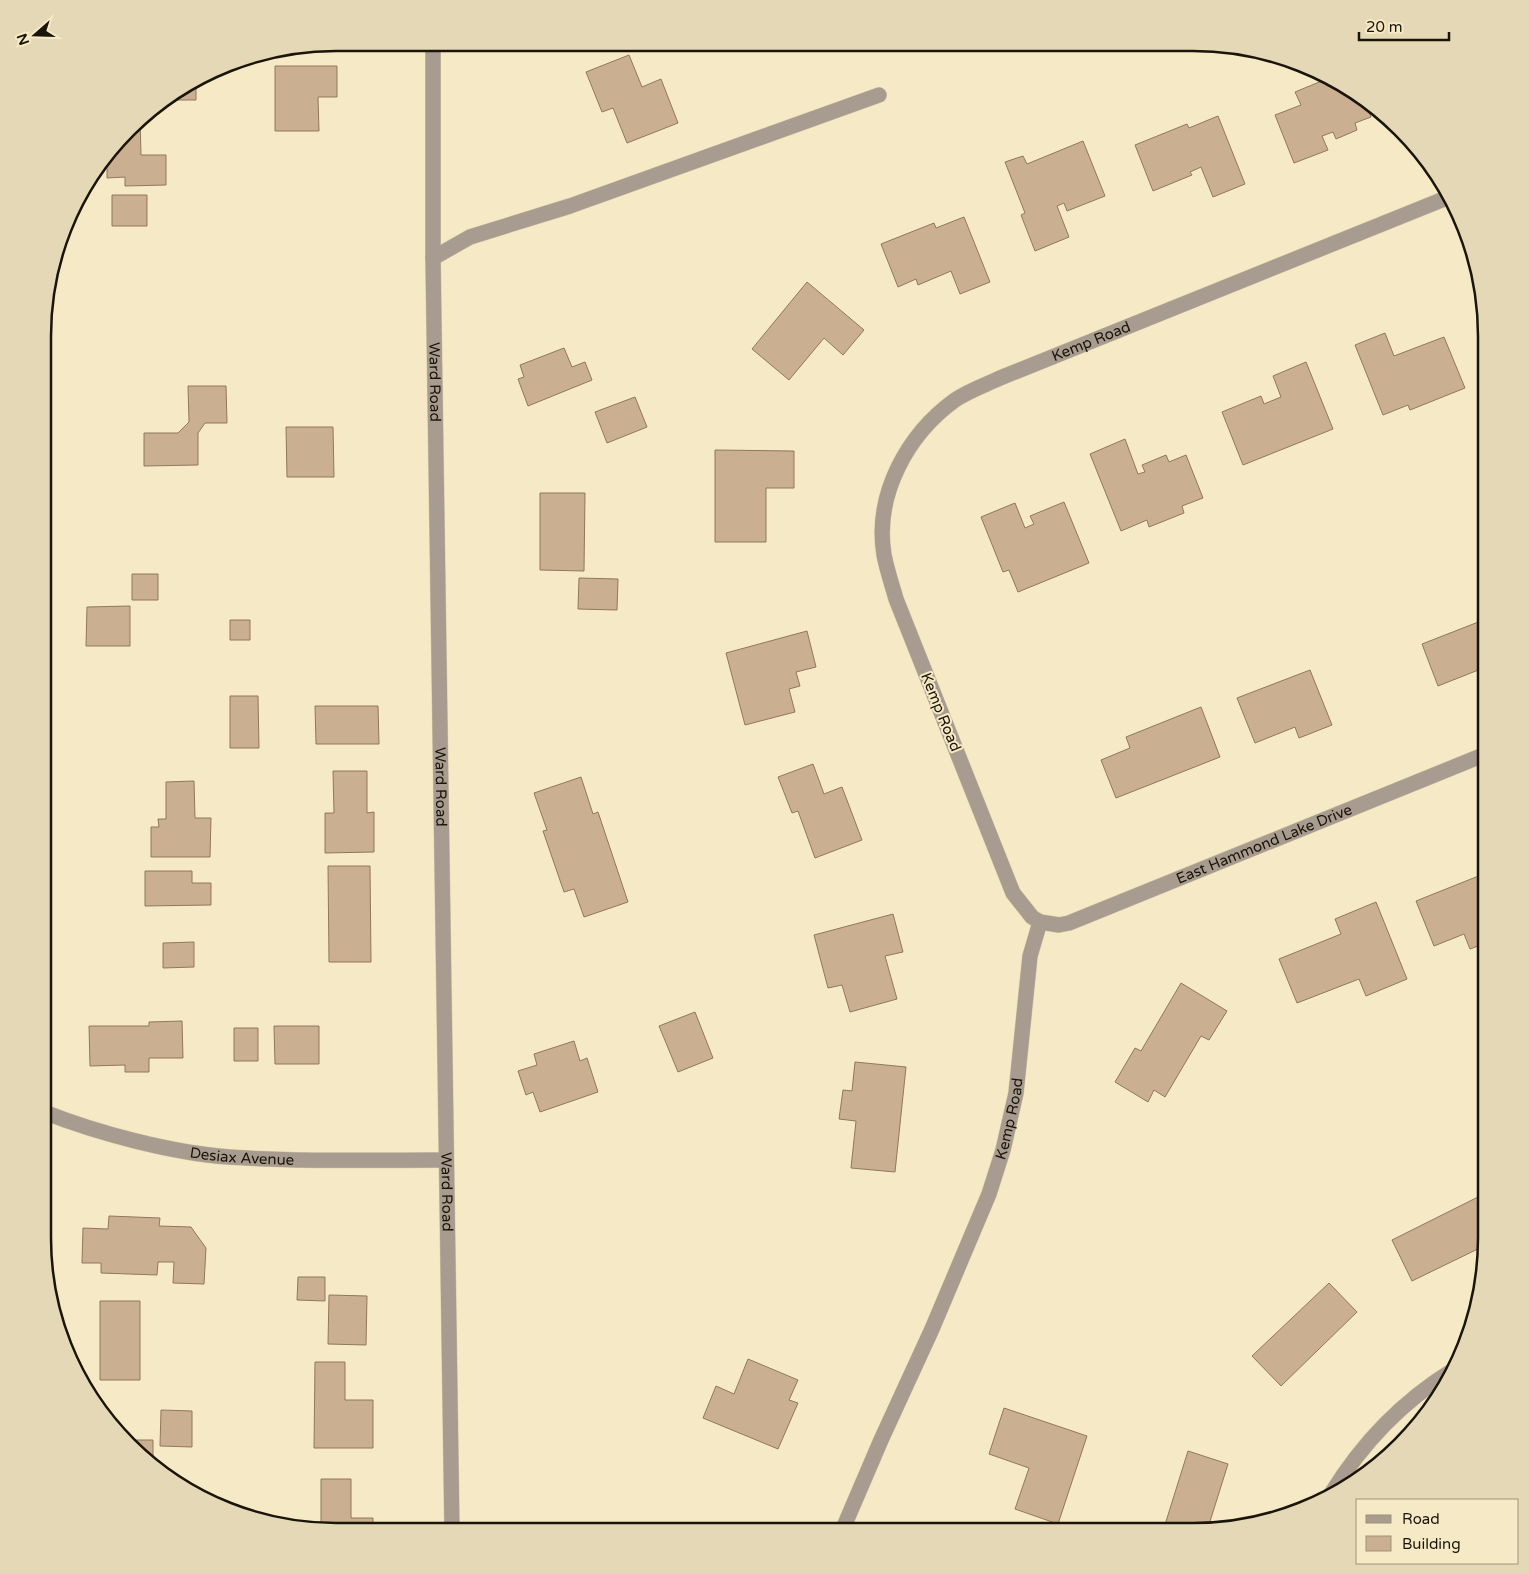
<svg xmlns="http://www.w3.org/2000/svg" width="1529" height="1574" font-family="'Varela Round',sans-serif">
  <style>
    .building { fill: #caaf91; stroke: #90785d }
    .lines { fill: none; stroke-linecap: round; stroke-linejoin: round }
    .minor-casing { stroke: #d3c7a7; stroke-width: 16 }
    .minor { stroke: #a89b8f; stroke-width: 15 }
    .labels { text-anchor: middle; stroke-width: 4; stroke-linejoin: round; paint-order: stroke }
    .street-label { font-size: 15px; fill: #1a1508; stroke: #f6e9c5 }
    .rim { fill: none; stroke: #1a1508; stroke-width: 2.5 }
  </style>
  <rect width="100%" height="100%" fill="#f6e9c5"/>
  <!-- building -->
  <path class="building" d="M629 55 642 87 661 79 678 123 627 143 613 108 602 112 586 72Z
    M275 66H337V97H318L319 131H275Z
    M1329 78 1340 82 1364 99 1371 117 1355 123 1357 130 1336 139 1333 132 1322 136 1328 150 1294 163 1275 115 1301 105 1295 92Z
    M196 85V100H170Z
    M1218 116 1245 184 1213 197 1201 167 1190 172 1192 175 1153 191 1135 145 1187 124 1189 128Z
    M140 118 141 155H166V185L125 186V177L107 178V158Z
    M1083 141 1105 196 1067 211 1064 203 1057 206 1069 237 1035 251 1021 215 1025 213 1005 162 1023 156 1027 164Z
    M112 195H147V226H112Z
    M964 217 990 282 960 294 951 271 918 285 916 279 898 287 881 244 934 223 936 228Z
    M807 282 864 330 843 355 824 338 789 380 752 349Z
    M1484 307 1486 318V330L1478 309Z
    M1385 333 1394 356 1444 337 1465 388 1410 410 1408 405 1383 415 1355 345Z
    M564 348 572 367 585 362 592 380 528 406 518 379 524 377 520 365Z
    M1306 362 1333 429 1243 465 1222 412 1261 396 1264 404 1281 397 1273 376Z
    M188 386H226L227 423H205L198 433V465L144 466V433H178L189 422Z
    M635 397 647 427 607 443 595 412Z
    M286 427H333L334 477H287Z
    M1125 439 1138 474 1145 472 1142 465 1166 455 1169 462 1186 455 1203 498 1182 506 1184 513 1149 527 1147 520 1121 531 1090 454Z
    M715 450 794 451V488H766V542H715Z
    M540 493H585L584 571 540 570Z
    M1064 502 1089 563 1018 592 1009 570 1003 572 981 517 1015 503 1025 528 1034 524 1030 516Z
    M132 574H158V600H132Z
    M579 578 618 579 617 610 578 609Z
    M130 606V646H86L87 607Z
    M1486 619V667L1438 686 1422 644Z
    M230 620H250V640H230Z
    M807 631 816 667 796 672 800 686 789 689 795 712 745 725 726 653Z
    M1310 670 1332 725 1299 738 1295 727 1255 743 1237 698Z
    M230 696H258L259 748H230Z
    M315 706H378L379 744H316Z
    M1201 707 1220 757 1116 798 1101 760 1130 748 1126 737Z
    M813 764 824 794 842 787 862 840 815 858 798 811 792 813 778 777Z
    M333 771H367V813L374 812V852L325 853V813H334Z
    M581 777 593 814 598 812 628 902 584 917 574 889 564 892 543 831 547 830 534 793Z
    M194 781 195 818H211L210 857H151V827H159L158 819H166V782Z
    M328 866H370L371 962H329Z
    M145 871H192V883H211V905L145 906Z
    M1486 873V943L1470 949 1464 934 1434 946 1416 901Z
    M1376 902 1407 979 1366 996 1359 979 1297 1003 1279 959 1341 934 1335 919Z
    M893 914 903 952 885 956 897 999 850 1012 842 985 828 988 814 935Z
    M194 942V967L163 968V943Z
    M1181 983 1227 1011 1209 1040 1201 1036 1165 1097 1154 1090 1148 1102 1115 1082 1135 1048 1141 1051Z
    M695 1012 713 1058 678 1072 659 1026Z
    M182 1021 183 1058H149V1072H125V1065L90 1066 89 1026H149V1022Z
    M274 1026H319V1064H275Z
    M234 1028H258V1061H234Z
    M574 1041 580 1061 587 1058 598 1092 540 1112 533 1092 526 1095 518 1071 537 1065 534 1054Z
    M855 1062 906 1067 895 1172 851 1168 856 1121 839 1119 843 1090 852 1091Z
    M1482 1195 1486 1203V1245L1412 1281 1392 1240Z
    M109 1216 160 1218 159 1226 191 1227 206 1248 204 1284 173 1283 174 1262H158L157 1275 101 1273V1263H82L83 1228 108 1229Z
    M298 1277H325V1301L297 1300Z
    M1329 1283 1357 1312 1281 1386 1252 1356Z
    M329 1295 367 1296 366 1345 328 1344Z
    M100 1301H140V1380H100Z
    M748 1359 798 1380 789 1400 798 1403 778 1449 703 1418 716 1386 734 1394Z
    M315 1362H345V1400H373V1448H314Z
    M1004 1408 1087 1436 1058 1524 1015 1509 1029 1468 989 1454Z
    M161 1410 192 1411V1447L160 1446Z
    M126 1440H153V1466L142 1458Z
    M1188 1451 1228 1464 1207 1531H1163Z
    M321 1479H351V1518H373V1531H333V1525H321Z"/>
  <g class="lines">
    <!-- minor casing -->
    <g class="minor-casing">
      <g id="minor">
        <path id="s1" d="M433 43V258L452 1531"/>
        <path d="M433 258 470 237 570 206 879 95"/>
        <path id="s2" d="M1040 922 1059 925 1069 923 1486 754"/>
        <path id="s3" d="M44 1112C97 1133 172 1153 229 1157 301 1162 374 1160 446 1160"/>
        <path d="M1331 1494C1362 1443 1403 1401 1453 1370"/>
        <path id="s4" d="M842 1531 881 1440 932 1329 989 1194 1003 1150 1016 1093 1030 956 1040 922 1032 917 1013 893 896 599C892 585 887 570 884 555 874 494 908 434 955 400 968 391 985 385 1000 378L1449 197"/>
      </g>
    </g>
    <!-- minor -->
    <use href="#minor" class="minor"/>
  </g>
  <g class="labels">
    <!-- street labels -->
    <g class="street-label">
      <text dy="5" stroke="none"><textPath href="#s4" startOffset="1375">Kemp Road</textPath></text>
      <text dy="5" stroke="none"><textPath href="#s1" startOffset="339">Ward Road</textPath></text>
      <text transform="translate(941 712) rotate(68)" y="5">Kemp Road</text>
      <text dy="5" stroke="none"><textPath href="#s1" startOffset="744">Ward Road</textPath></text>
      <text dy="5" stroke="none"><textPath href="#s2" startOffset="240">East Hammond Lake Drive</textPath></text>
      <text dy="5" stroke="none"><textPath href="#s4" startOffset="446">Kemp Road</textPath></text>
      <text dy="5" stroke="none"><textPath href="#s3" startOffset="204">Desiax Avenue</textPath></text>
      <text dy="5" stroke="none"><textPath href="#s1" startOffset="1149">Ward Road</textPath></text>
    </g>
  </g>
  <!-- crop -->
  <path d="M0 0H1529V1574H0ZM336 51H1193A285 285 0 0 1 1478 336V1238A285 285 0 0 1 1193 1523H336A285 285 0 0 1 51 1238V336A285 285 0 0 1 336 51Z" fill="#e4d8b6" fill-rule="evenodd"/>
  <path class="rim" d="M336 51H1193A285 285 0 0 1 1478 336V1238A285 285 0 0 1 1193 1523H336A285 285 0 0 1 51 1238V336A285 285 0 0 1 336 51Z"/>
  <!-- legend -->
  <rect x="1356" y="1499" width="162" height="65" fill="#f6e9c5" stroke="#9e9479"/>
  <rect x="1366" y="1515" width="25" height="8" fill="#a89b8f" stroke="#9e9479"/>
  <text x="1402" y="1524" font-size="15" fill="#1a1508">Road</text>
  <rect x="1366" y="1536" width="25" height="15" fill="#caaf91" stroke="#9e9479"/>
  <text x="1402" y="1549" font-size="15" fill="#1a1508">Building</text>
  <!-- north arrow -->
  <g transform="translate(35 35) rotate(250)" stroke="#f6e9c5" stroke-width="4" paint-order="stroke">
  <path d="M0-4L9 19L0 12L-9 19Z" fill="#1a1508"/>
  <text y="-8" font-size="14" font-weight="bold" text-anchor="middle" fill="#1a1508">N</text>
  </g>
  <!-- scale -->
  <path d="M1359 32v8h90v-8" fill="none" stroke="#1a1508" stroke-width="2.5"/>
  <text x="1366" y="32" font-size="15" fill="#1a1508" stroke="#f6e9c5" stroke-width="4" paint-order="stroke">20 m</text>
</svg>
